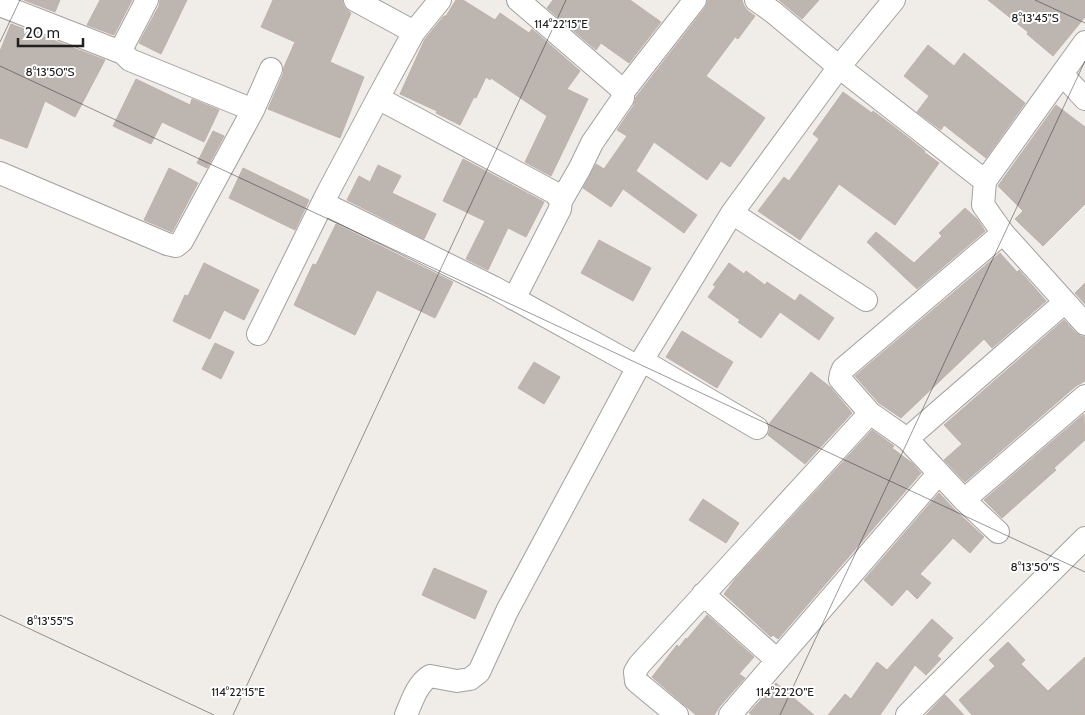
<svg xmlns="http://www.w3.org/2000/svg" width="1085" height="715" font-family="Cabin,sans-serif">
  <style>
    .building { fill: #bdb5b0; stroke: #c1b2aa }
    .lines { fill: none; stroke-linecap: round; stroke-linejoin: round }
    .street-casing { stroke: #a1a1a1; stroke-width: 24 }
    .street { stroke: #fff; stroke-width: 22 }
    .ticks { fill: none; stroke: #202020; stroke-width: 1; stroke-opacity: 0.45 }
    .ticks-label { font-size: 12px; text-anchor: middle; fill: #202020; stroke: #fff; stroke-width: 4; stroke-linejoin: round; paint-order: stroke }
  </style>
  <rect width="100%" height="100%" fill="#f0ece7"/>
  <!-- building -->
  <path class="building" d="M24 0H60L55 12Z
    M100 0H132L114 35 87 25Z
    M160 0H187L161 54 139 43 159 6Z
    M273 0H342L344 7 351 13 330 62 364 77 340 138 268 109 283 74 284 67 295 42 261 27Z
    M456 0H463L495 20 500 13 529 33 532 29 580 71 567 89 588 99 551 176 525 162 547 116 491 78 490 80 486 77 476 98 474 97 460 125 436 113 437 111 400 94 425 39 444 16H446Z
    M553 0H630L661 22 629 63 601 43 596 50 547 8Z
    M708 0H742L744 6 748 11 755 16 738 39 735 37 706 76 765 118 730 167 721 161 707 180 654 142 636 171 697 215 684 233 623 189 611 207 583 188 596 164 604 169 627 136 617 130 634 105 636 97 705 8Z
    M779 0H819L802 19Z
    M988 0H1085V17L1053 56 1027 34 1028 32Z
    M11 24 105 60 75 117 45 101 27 148 0 138V51Z
    M928 45 954 66 964 53 1025 103 986 158 944 125 941 130 917 112 929 96 904 76Z
    M136 79 190 105 192 99 219 110 204 142 162 122 151 144 113 126Z
    M843 92 872 113 873 111 893 126 925 151 924 152 939 163 895 225 839 184 800 240 758 211 784 177 789 181 819 139 813 134Z
    M1056 105 1085 127V204L1043 246 1015 219 1023 211 998 186Z
    M213 131 224 136 207 168 197 163Z
    M463 159 544 202 526 237 508 228 488 270 466 259 485 221 443 201Z
    M378 165 401 176 392 193 436 214 424 239 347 200 359 176 370 182Z
    M169 168 198 183 172 232 144 220Z
    M243 168 309 200 295 230 229 198Z
    M965 208 978 220 985 231 917 289 867 242 876 232 914 263 942 236 939 233Z
    M336 224 453 282 435 318 377 290 355 335 294 305 313 264 316 265Z
    M599 240 651 268 633 301 581 273Z
    M1000 253 1017 272 1019 270 1046 301 992 348 984 339 901 418 879 403 855 376Z
    M204 263 259 290 244 320 224 310 210 339 173 321 185 295 188 296Z
    M729 263 744 274 746 271 765 285 767 282 795 301 800 294 834 318 819 340 780 312 761 338 738 322 740 320 708 297 716 286 713 285Z
    M1085 283V304L1075 293Z
    M1064 320 1076 333 1081 336 1085 337V381L1076 386 965 482 944 460 962 444 944 425Z
    M682 331 733 362 717 388 666 357Z
    M215 343 234 352 221 379 202 369Z
    M534 362 560 377 544 404 518 388Z
    M811 372 830 387 852 413 805 464 768 435 770 429 769 424Z
    M1084 414 1085 440 1054 468 1056 470 1002 518 984 500Z
    M872 430 894 446 892 448 912 463 921 473 778 639 773 635 771 637 724 594 736 578Z
    M939 493 955 510 984 537 970 553 953 538 920 574 931 583 917 599 907 589 892 606 864 580Z
    M703 499 739 523 726 543 689 520Z
    M434 568 487 591 475 619 422 595Z
    M707 615 754 657 739 674 745 678 720 706 714 715H696L652 677 677 645 679 647 686 638 687 639Z
    M932 619 953 638 937 656 941 659 926 675 915 665 880 715H828L845 694 851 699 877 662 887 670Z
    M1008 642 1025 660 1021 664 1048 691 1085 657V715H972L959 700 995 666 989 660Z
    M776 683 814 715H752L749 713Z
    M945 695 964 715H926Z"/>
  <g class="lines">
    <!-- street casing -->
    <g class="street-casing">
      <path id="street" d="M147 0 123 46V53L130 60 253 110
        M355 0 414 32
        M518 0 618 86 623 92V98L592 143 580 168 561 201
        M756 0 773 12 839 67 985 181
        M0 5 123 53
        M1085 42 985 181 983 205 1003 233 1085 324
        M1062 74 1085 99
        M623 92 695 0
        M378 98 555 193 561 201 560 209 514 299
        M0 173 167 244 176 246 182 241 253 110 271 69
        M323 203 493 287 638 367
        M732 213 866 300
        M1003 233 843 369 841 374 840 379 870 413 907 439 1065 302
        M258 334 326 196 378 98 414 32 440 0
        M643 361 757 428
        M907 439 964 500 998 532
        M964 500 1085 396
        M703 594 777 660
        M406 715C412 701 417 684 430 676L457 681 470 679 479 672 507 611 638 367 732 213 839 67 894 0
        M677 715 636 681 635 672 639 665 870 413
        M730 715 939 473
        M907 715 1085 538"/>
    </g>
    <!-- street -->
    <use href="#street" class="street"/>
  </g>
  <!-- ticks -->
  <path class="ticks" d="M1035 0 1085 23M0 42 20 0M0 66 1085 572M0 615 214 715M233 715 566 0M780 715 1085 61"/>
  <g class="ticks-label">
    <text x="1035" y="22">8°13'45"S</text>
    <text x="561" y="28">114°22'15"E</text>
    <text x="50" y="76">8°13'50"S</text>
    <text x="1035" y="571">8°13'50"S</text>
    <text x="50" y="625">8°13'55"S</text>
    <text x="785" y="696">114°22'20"E</text>
    <text x="238" y="696">114°22'15"E</text>
  </g>
  <!-- scale -->
  <path d="M18 38v8h65v-8" fill="none" stroke="#202020" stroke-width="2.5"/>
  <text x="25" y="38" font-size="15" fill="#202020" stroke="#ffffff" stroke-width="4" paint-order="stroke">20 m</text>
</svg>
